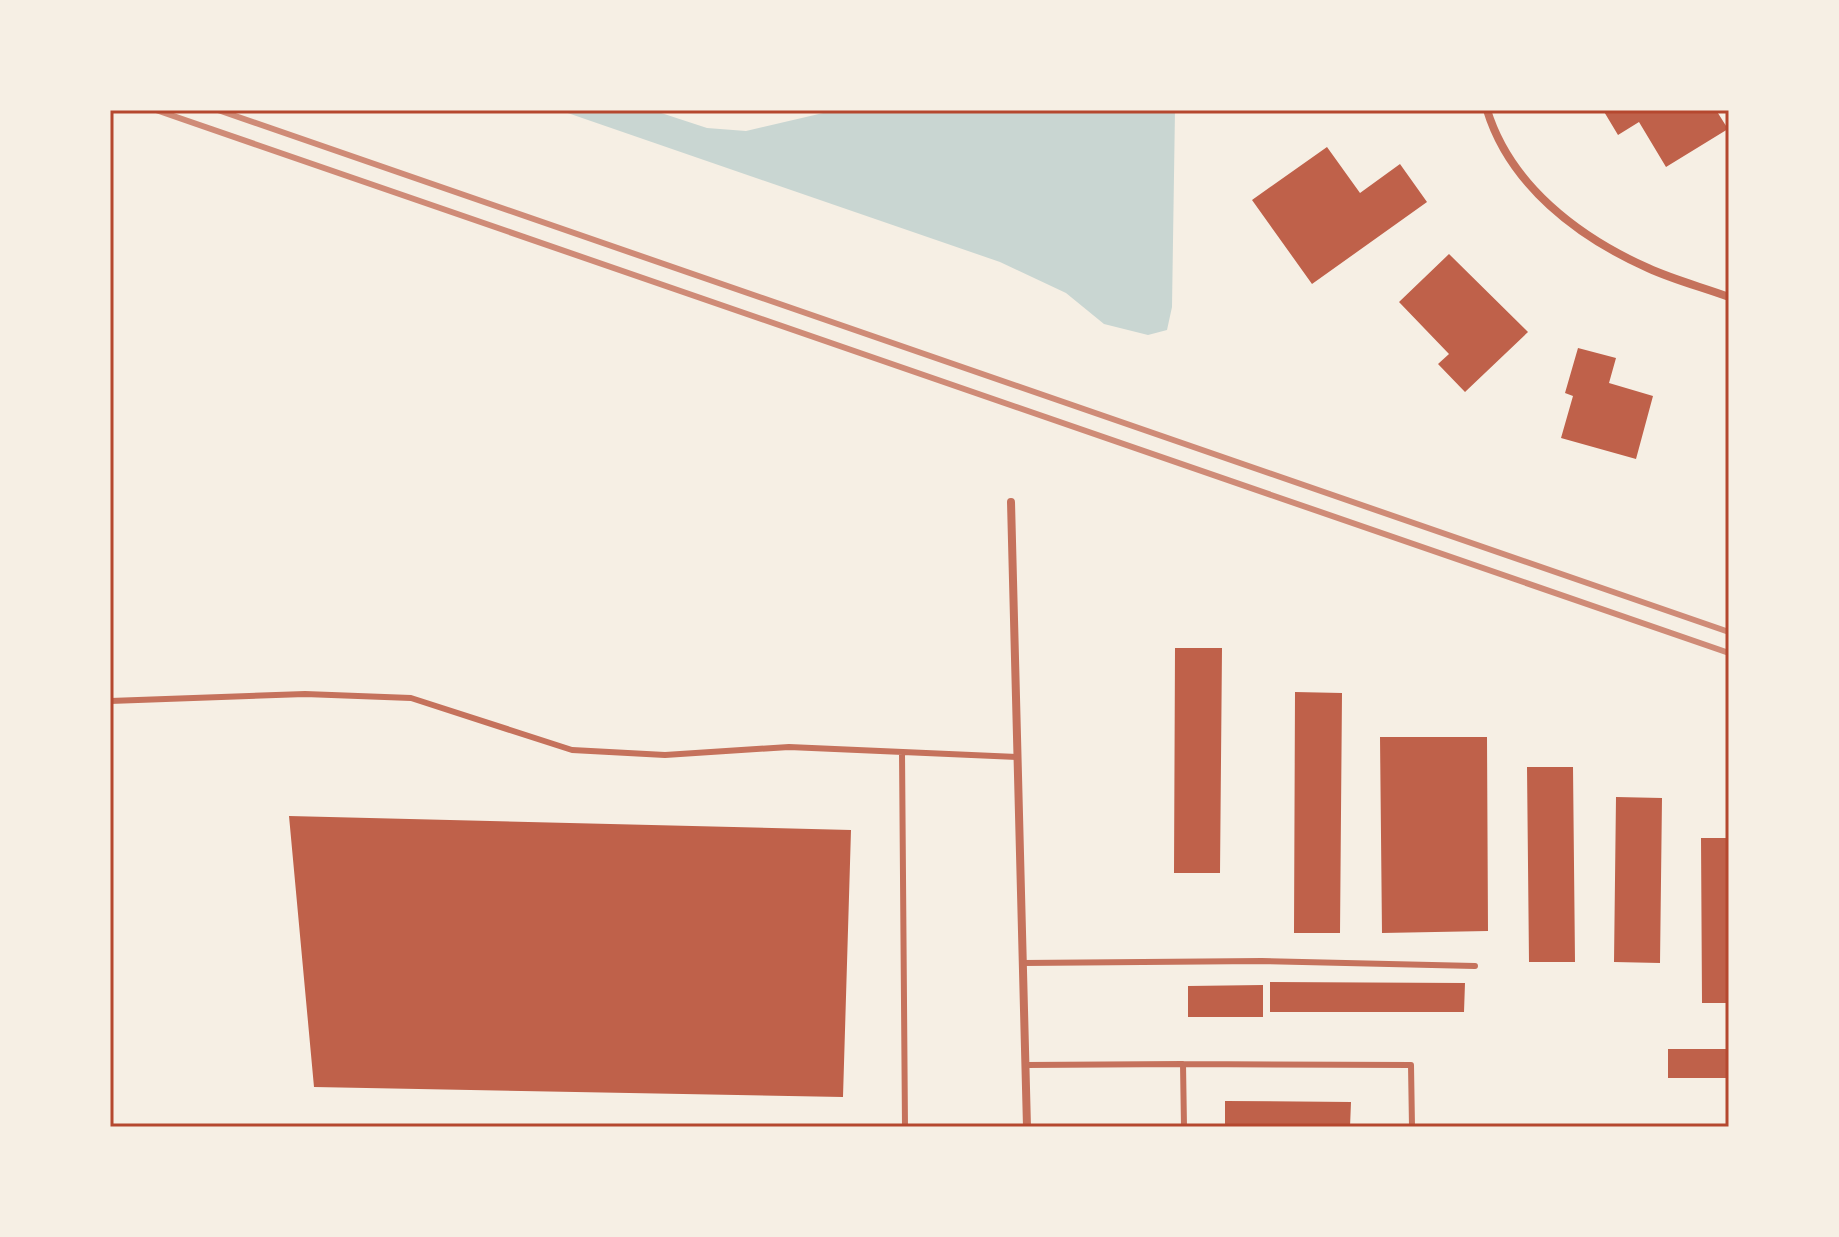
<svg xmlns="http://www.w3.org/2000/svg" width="1839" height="1237" font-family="'Open Sans',sans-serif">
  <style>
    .water { fill: #c9d6d2 }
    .building { fill: #bf614a }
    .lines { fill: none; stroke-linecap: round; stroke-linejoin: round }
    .service { stroke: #c5725c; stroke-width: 6 }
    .minor { stroke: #c5725c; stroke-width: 8 }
    .rail { stroke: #cf8b77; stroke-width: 6 }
    .neatline { fill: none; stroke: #b5482f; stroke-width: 3 }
  </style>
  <rect width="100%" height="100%" fill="#f6efe4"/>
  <!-- water -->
  <path class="water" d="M559 110H652L707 128 746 131 836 110H1175L1172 307 1167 330 1148 335 1104 324 1066 293 1000 262Z"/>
  <!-- building -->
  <path class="building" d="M1603 110H1716L1728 129 1666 167 1639 122 1618 135Z
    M1327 147 1360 193 1400 164 1427 202 1312 284 1252 200Z
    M1449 254 1528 332 1465 392 1438 364 1449 354 1399 302Z
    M1578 348 1616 358 1609 383 1653 396 1636 459 1561 438 1573 396 1565 393Z
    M1175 648H1222L1220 873H1174Z
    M1295 692 1342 693 1340 933H1294Z
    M1380 737H1487L1488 931 1382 933Z
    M1527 767H1573L1575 962H1529Z
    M1616 797 1662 798 1660 963 1614 962Z
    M289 816 851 830 843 1097 314 1087Z
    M1701 838H1729V1003H1702Z
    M1270 982 1465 983 1464 1012H1270Z
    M1263 985V1017H1188V986Z
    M1668 1049H1729V1078H1668Z
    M1225 1101 1351 1102 1350 1127H1225Z"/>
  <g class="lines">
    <!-- service -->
    <path class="service" d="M110 701 305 694 411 698 572 750 665 755 789 747 1017 757
      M902 752 905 1127
      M1023 963 1262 961 1475 966
      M1183 1064 1411 1065 1412 1127
      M1026 1065 1183 1064 1184 1127"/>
    <!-- minor -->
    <path class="minor" d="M1487 110C1510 185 1578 237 1648 268 1674 280 1702 287 1729 297
      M1011 502 1027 1127"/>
    <!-- rail -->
    <path class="rail" d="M156 110 1729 653
      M218 110 1729 632"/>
  </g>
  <!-- border -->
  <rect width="1839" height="1237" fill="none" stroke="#f6efe4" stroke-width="224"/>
  <rect x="112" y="112" width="1615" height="1013" class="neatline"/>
</svg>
